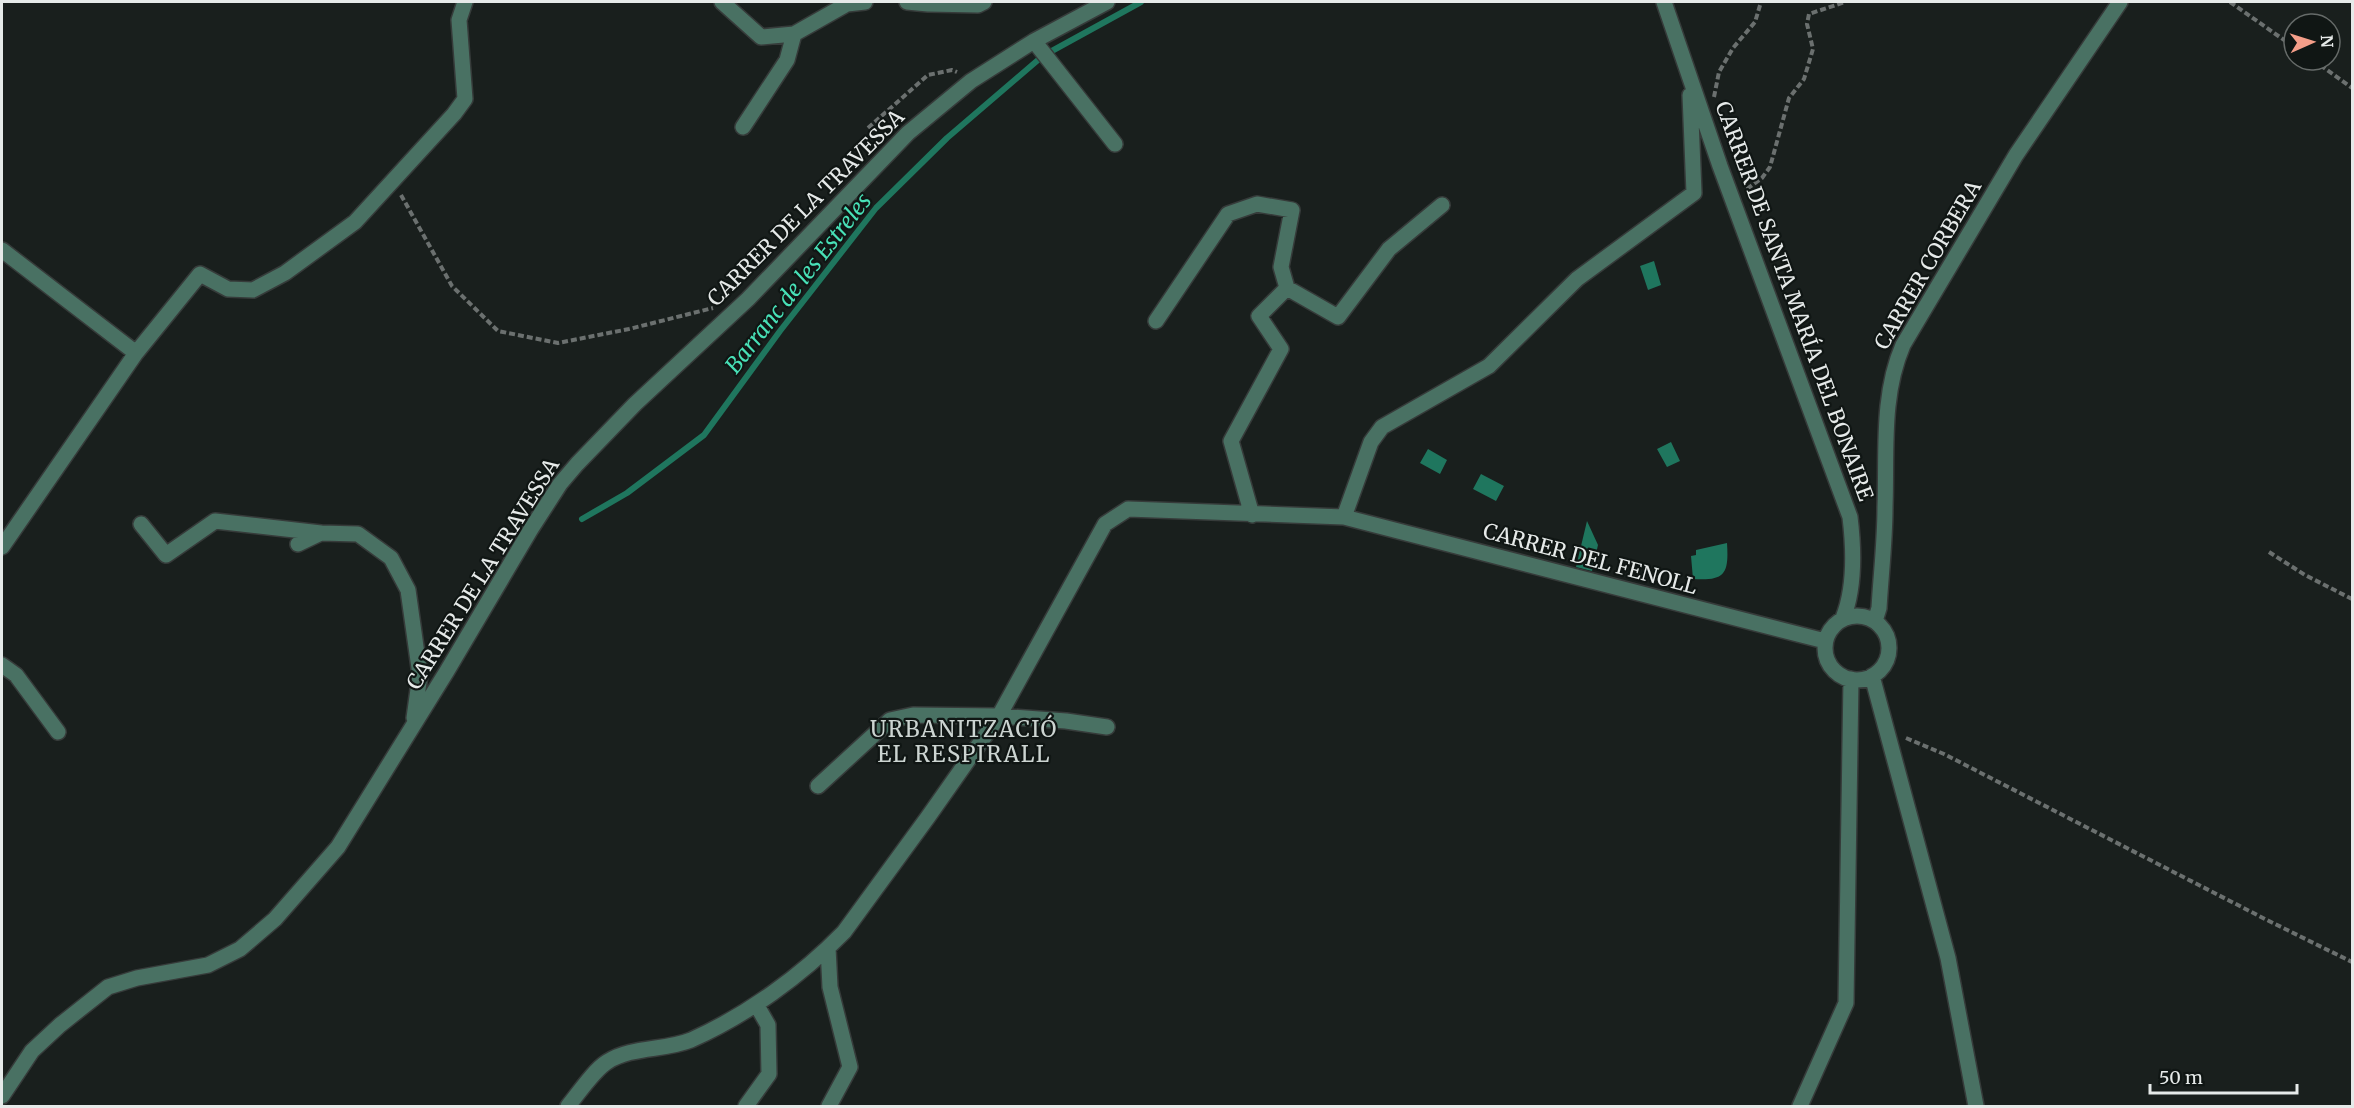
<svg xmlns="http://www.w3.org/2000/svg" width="2354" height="1108" font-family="Merriweather,serif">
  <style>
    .water { fill: #1f765e }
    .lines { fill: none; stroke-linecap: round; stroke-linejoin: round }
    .stream { stroke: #1f765e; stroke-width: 6 }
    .minor-casing { stroke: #363b3a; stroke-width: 18 }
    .path { stroke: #6b706f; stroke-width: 4; stroke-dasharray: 6 3; stroke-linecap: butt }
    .minor { stroke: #497163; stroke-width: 15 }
    .labels { text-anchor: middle; stroke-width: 4.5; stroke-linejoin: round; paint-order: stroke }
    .street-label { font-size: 21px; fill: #e6eae9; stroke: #101614 }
    .water-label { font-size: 22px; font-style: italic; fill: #48e1b7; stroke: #101614 }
    .neighbourhood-label { font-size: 22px; letter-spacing: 1.5px; fill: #ccd4d1; stroke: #101614 }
  </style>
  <rect width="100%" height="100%" fill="#191f1d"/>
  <!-- water -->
  <path class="water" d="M1654 261 1661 285 1648 290 1640 266Z
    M1671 442 1680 461 1667 467 1657 449Z
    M1428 449 1447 460 1440 474 1420 463Z
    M1481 474 1504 486 1496 501 1473 489Z
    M1587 521 1598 545 1592 571 1576 567Z
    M1727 543C1729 574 1725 581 1693 579L1691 556 1696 555V550Z"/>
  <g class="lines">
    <!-- stream -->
    <path class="stream" d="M1050 52 1141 2
      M582 519 627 493 704 435 780 331 876 208 947 138 1038 60"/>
    <!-- minor casing -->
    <g class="minor-casing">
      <path id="minor" d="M722 2 761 37 794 34 847 4 865 2
        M907 2 928 4 978 5 984 2
        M1664 2 1720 166 1850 517C1854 550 1855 588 1843 618
        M1034 41 1115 144
        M743 127 787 60 794 34
        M2 250 136 353
        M1287 288 1338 317 1389 249 1442 205
        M1156 321 1228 214 1257 204 1292 210 1281 267 1287 288 1259 316 1281 349 1231 441 1252 515
        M1344 517 1371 442 1382 427 1489 366 1577 279 1694 193 1690 95
        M141 524 166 555 215 521 321 533
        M298 544 321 533 358 534 391 558 408 590 420 675 414 718
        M2 547 136 353 200 274 228 289 253 290 285 273 355 222 454 114 465 99 459 20 465 2
        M1825 648a32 32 0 1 1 64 0a32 32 0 1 1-64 0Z
        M1875 621 1879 608C1881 574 1885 541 1885 507 1887 452 1881 396 1903 345L2016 155 2120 2
        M2 665 16 675 58 732
        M1872 676 1948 958 1976 1106
        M818 786 890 720 913 715 999 716 1066 721 1107 727
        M828 948 830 987 850 1067 829 1106
        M2 1096 32 1051 60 1025 108 987 137 978 208 965 240 949 275 919 338 847 447 671 531 529 560 484 577 464 635 404 748 299 908 133 971 81 1034 41 1107 2
        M568 1106C578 1094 594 1070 607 1062 632 1046 664 1051 691 1040 747 1015 801 976 844 932L928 817 999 716 1105 524 1128 509 1344 517 1825 641
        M746 1106 769 1074 768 1025 756 1004
        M1800 1106 1846 1003 1851 679"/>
    </g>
    <!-- path -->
    <path class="path" d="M2230 2 2294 47
      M2313 60 2352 88
      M1714 97 1719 72 1733 48 1755 22 1761 2
      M868 128 928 75 952 70 957 72
      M1747 189 1762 178 1770 167 1789 98 1804 79 1813 49 1807 24 1809 14 1845 2
      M401 195 452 286 498 331 558 343 629 329 713 308
      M2269 552 2305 575 2352 599
      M1906 738 1944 754 2265 919 2352 962"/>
    <!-- minor -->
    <use href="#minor" class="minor"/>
  </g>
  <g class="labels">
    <!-- street labels -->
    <g class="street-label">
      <text transform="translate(806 208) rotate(-45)" y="7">CARRER DE LA TRAVESSA</text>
      <text transform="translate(1928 265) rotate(-60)" y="7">CARRER CORBERA</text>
      <text transform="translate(1794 301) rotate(70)" y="7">CARRER DE SANTA MARÍA DEL BONAIRE</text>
      <text transform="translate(1590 559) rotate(15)" y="7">CARRER DEL FENOLL</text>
      <text transform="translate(483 574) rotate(-58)" y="7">CARRER DE LA TRAVESSA</text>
    </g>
    <!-- water labels -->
    <g class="water-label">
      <text transform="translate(798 283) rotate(-52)" y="8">Barranc de les Estreles</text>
    </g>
    <!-- neighbourhood labels -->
    <g class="neighbourhood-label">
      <text x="964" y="737">URBANITZACIÓ<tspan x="964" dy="25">EL RESPIRALL</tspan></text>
    </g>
  </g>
  <!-- border -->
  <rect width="2354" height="1108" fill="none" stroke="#e6eae9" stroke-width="6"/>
  <!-- north arrow -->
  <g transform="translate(2312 42) rotate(87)"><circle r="28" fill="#101614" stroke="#666b69" stroke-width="1.5"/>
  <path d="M0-4.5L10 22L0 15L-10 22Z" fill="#f49e89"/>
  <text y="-9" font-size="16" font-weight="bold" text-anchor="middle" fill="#e6eae9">N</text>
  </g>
  <!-- scale -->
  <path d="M2150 1084v9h147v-9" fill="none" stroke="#e6eae9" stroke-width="3"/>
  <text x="2159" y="1084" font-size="18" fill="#e6eae9" stroke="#101614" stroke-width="4.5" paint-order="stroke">50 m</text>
</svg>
